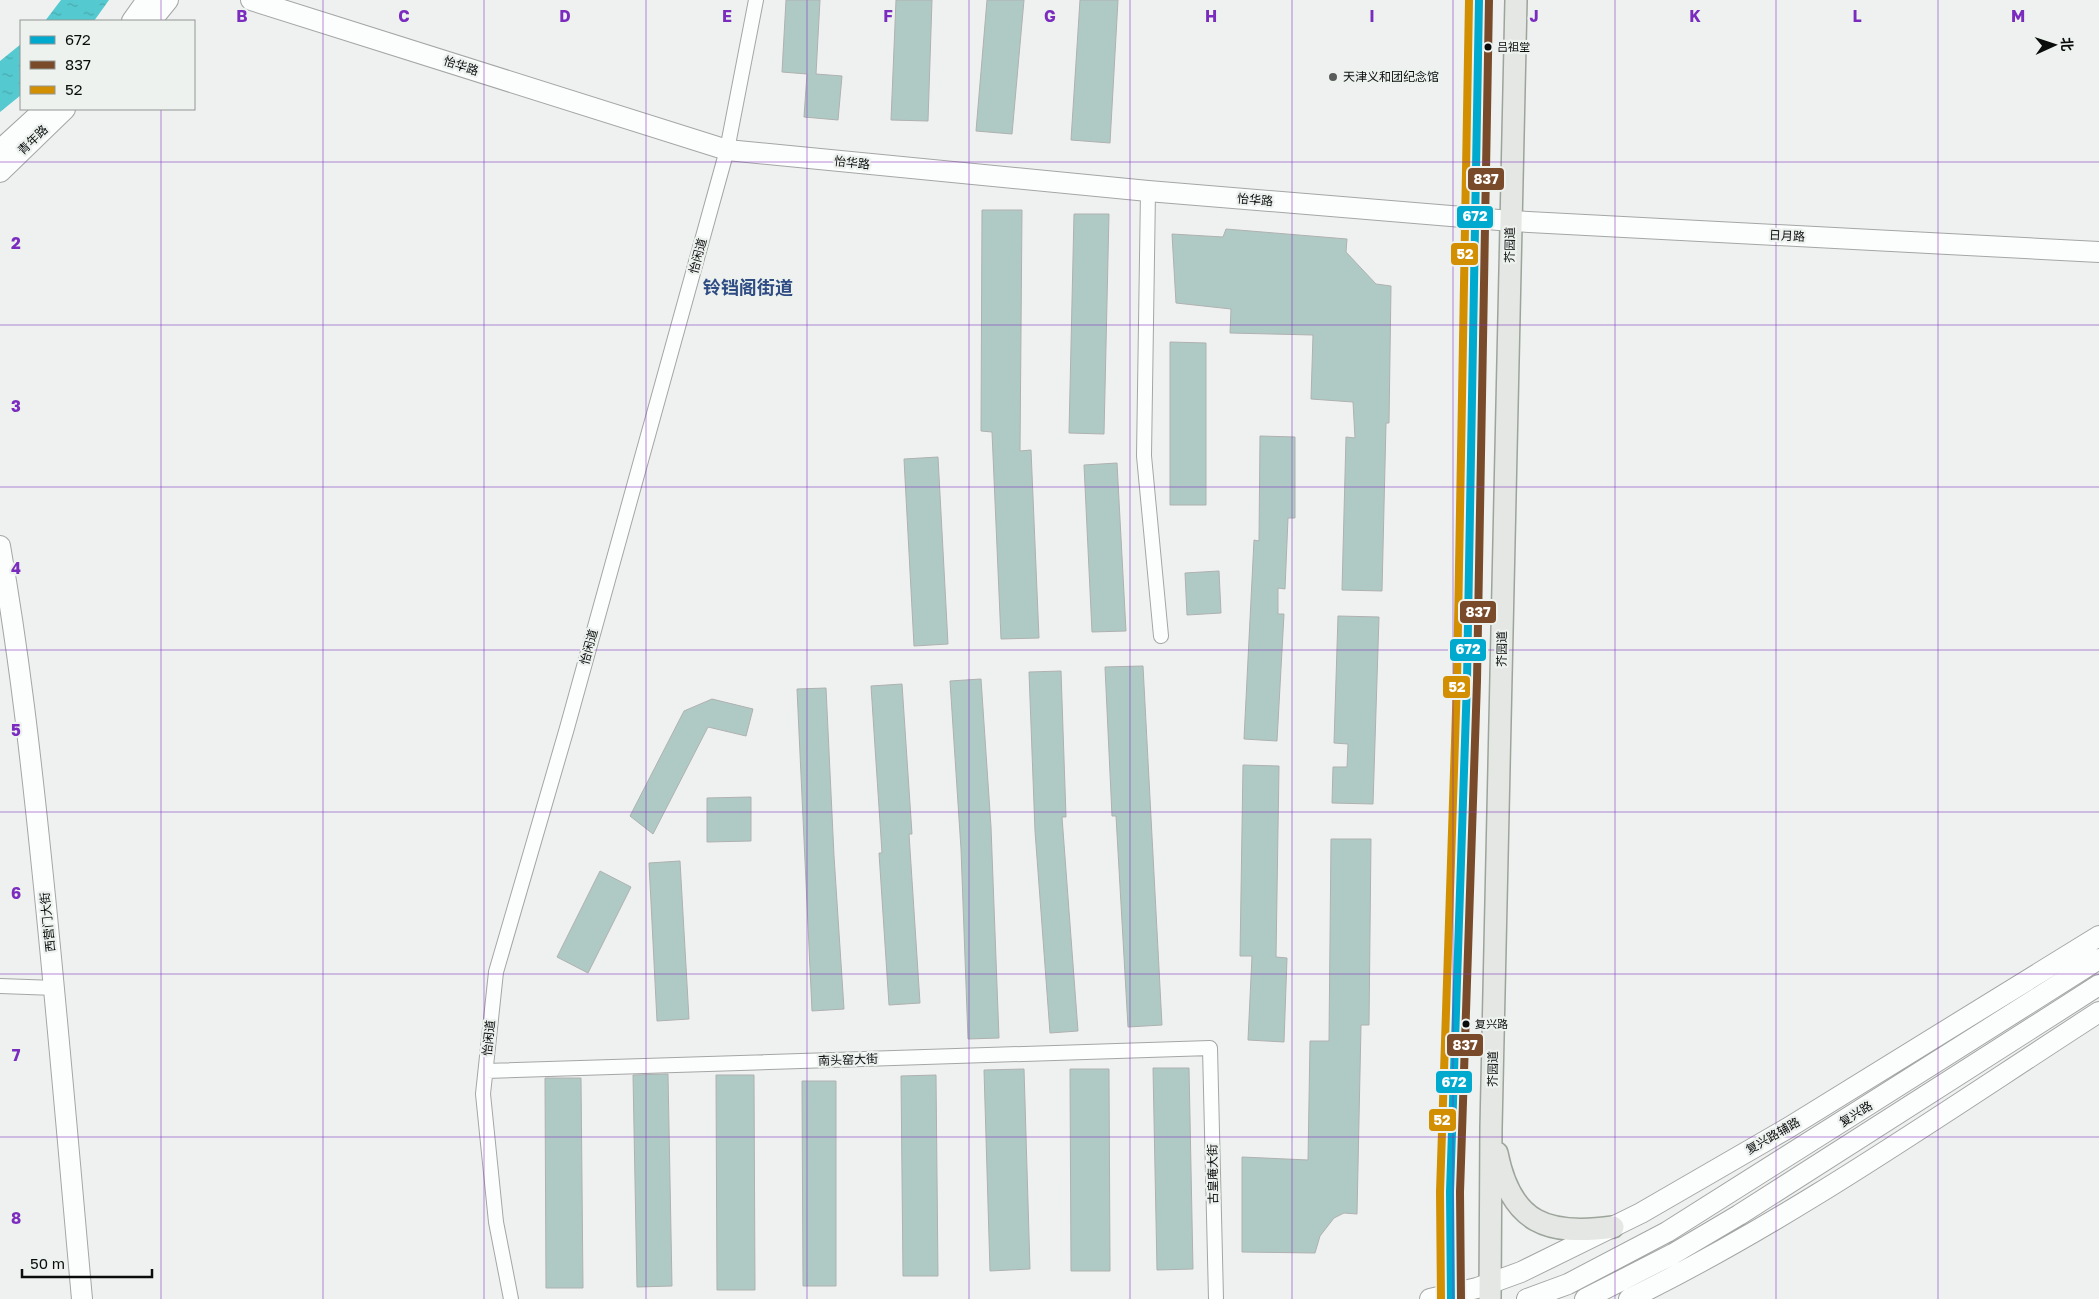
<svg xmlns="http://www.w3.org/2000/svg" width="2099" height="1299" font-family="'Golos Text','Noto Sans SC',sans-serif">
  <style>
    .water { fill: url(#water-ripples) }
    .building { fill: #afcac5; stroke: #afb1b0 }
    .lines { fill: none; stroke-linecap: round; stroke-linejoin: round }
    .street-casing { stroke: #a4a6a5; stroke-width: 16 }
    .secondary-casing { stroke: #a4a6a5; stroke-width: 22 }
    .primary-casing { stroke: #9da49b; stroke-width: 24 }
    .street { stroke: #fcfdfd; stroke-width: 14 }
    .secondary { stroke: #fcfdfd; stroke-width: 20 }
    .primary { stroke: #e4e7e3; stroke-width: 21 }
    .bus-1-casing { stroke: #edf2ef; stroke-width: 11 }
    .bus-2-casing { stroke: #edf2ef; stroke-width: 11 }
    .bus-3-casing { stroke: #edf2ef; stroke-width: 11 }
    .bus-1 { stroke: #00a9ce; stroke-width: 8 }
    .bus-2 { stroke: #7a4b2a; stroke-width: 8 }
    .bus-3 { stroke: #d38f02; stroke-width: 8 }
    .grid { fill: none; stroke: #7b2cbf; stroke-width: 1; stroke-opacity: 0.55 }
    .bus-dot { fill: #0a0c0b; stroke: #edf2ef; stroke-width: 2 }
    .poi-dot { fill: #5a5c5b; stroke: #edf2ef; stroke-width: 2 }
    .labels { text-anchor: middle; stroke-width: 4.5; stroke-linejoin: round; paint-order: stroke }
    .bus-label { font-size: 11px; fill: #0a0c0b; stroke: #edf2ef; text-anchor: start }
    .street-label { font-size: 12px; fill: #0a0c0b; stroke: #edf2ef }
    .poi-label { font-size: 12px; fill: #0a0c0b; stroke: #edf2ef; text-anchor: start }
    .district-label { font-size: 18px; font-weight: bold; fill: #2f4b83; stroke: #edf2ef }
    .grid-label { font-size: 16px; text-anchor: middle; font-weight: bold; fill: #7b2cbf; stroke: #edf2ef; stroke-width: 4.5; stroke-linejoin: round; paint-order: stroke }
    .line-badge { stroke: #edf2ef; stroke-width: 2 }
    .badge-label { font-size: 14px; text-anchor: middle; font-weight: bold; fill: #fff }
  </style>
  <defs>
    <pattern id="water-ripples" width="26" height="14" patternUnits="userSpaceOnUse" patternTransform="scale(1.25)"><rect width="26" height="14" fill="#54c9cf"/><path d="M2 4q2-2 4 0t4 0M15 11q2-2 4 0t4 0" fill="none" stroke="#48abb0"/></pattern>
  </defs>
  <rect width="100%" height="100%" fill="#eef1ef"/>
  <!-- water -->
  <path class="water" d="M61 0H109L94 21H45Z
    M21 44V95L0 112V61Z"/>
  <!-- building -->
  <path class="building" d="M786 0H820L816 74 842 76 838 120 804 117 807 74 782 72Z
    M896 0H932L928 121 891 120Z
    M987 0H1024L1012 134 976 131Z
    M1080 0H1118L1110 143 1071 140Z
    M982 210H1022L1020 451 1031 450 1039 638 1001 639 992 432 981 431Z
    M1074 214H1109L1104 434 1069 433Z
    M1226 229 1347 239 1346 252 1376 284 1391 286 1389 423H1386L1382 591 1342 590 1346 437 1355 438 1353 402 1311 399 1313 335 1230 333 1231 309 1176 303 1172 234 1223 237Z
    M1170 342 1206 343V505H1170Z
    M1260 436 1295 437V518H1288L1285 589 1278 588V614H1284L1277 741 1244 739 1254 540 1259 541Z
    M938 457 948 644 914 646 904 459Z
    M1117 463 1126 631 1092 632 1084 465Z
    M1219 571 1221 613 1187 615 1185 573Z
    M1338 616 1379 617 1373 804 1332 803 1333 767H1347L1348 744 1334 743Z
    M1143 666 1162 1025 1128 1027 1116 816H1112L1105 667Z
    M1061 671 1066 817H1062L1078 1031 1050 1033 1035 831 1029 672Z
    M981 679 991 827 999 1038 968 1039 961 849 950 681Z
    M902 684 912 834H909L920 1003 889 1005 879 853H882L871 686Z
    M826 688 834 856 844 1009 812 1011 797 689Z
    M712 699 753 709 746 736 708 727 653 834 630 816 684 711Z
    M1243 765 1279 766 1276 957 1287 958 1284 1042 1248 1040 1252 956H1240Z
    M751 797V841L707 842V798Z
    M1331 839H1371L1369 1025H1361L1357 1214 1344 1213 1334 1218 1320 1236 1315 1253 1242 1252V1157L1308 1160 1310 1041H1329Z
    M680 861 689 1019 657 1021 649 863Z
    M600 871 631 887 588 973 557 957Z
    M1153 1068H1189L1193 1269 1157 1270Z
    M1024 1069 1030 1269 990 1271 984 1070Z
    M1070 1069H1109L1110 1271H1071Z
    M668 1074 672 1286 637 1287 633 1075Z
    M716 1075H754L755 1290H717Z
    M936 1075 938 1276H903L901 1076Z
    M545 1078H581L583 1288H546Z
    M802 1081H836V1286H803Z"/>
  <g class="lines">
    <!-- street casing -->
    <g class="street-casing">
      <path id="street" d="M1148 191 1144 456 1161 636
        M0 986 55 988
        M486 1071 1210 1048 1216 1299
        M511 1299 496 1222 483 1094 496 972 567 728 727 150 756 0"/>
    </g>
    <!-- secondary casing -->
    <g class="secondary-casing">
      <path id="secondary" d="M251 0 727 150 1148 191 1511 221 2099 252
        M132 21 147 0
        M151 21 168 0
        M0 150 45 109
        M0 172 65 109
        M0 546C19 653 31 760 42 867 57 1011 69 1155 82 1299
        M1430 1299 1477 1288 1521 1272 1641 1213 1788 1128 2099 936
        M1527 1299 1568 1284 1667 1232 2099 959
        M1585 1299 1673 1254 1739 1215 2099 985
        M1629 1299C1791 1220 1947 1110 2099 1012"/>
    </g>
    <!-- primary casing -->
    <g class="primary-casing">
      <path id="primary" d="M1497 1153C1511 1224 1548 1236 1613 1227
        M1451 1299 1450 1192 1467 681 1479 0
        M1490 1299 1491 1128 1516 0"/>
    </g>
    <!-- street -->
    <use href="#street" class="street"/>
    <!-- secondary -->
    <use href="#secondary" class="secondary"/>
    <!-- primary -->
    <use href="#primary" class="primary"/>
    <!-- bus-1 casing -->
    <g class="bus-1-casing">
      <path id="bus-1" d="M1451 1299 1450 1192 1467 681 1479 0"/>
    </g>
    <!-- bus-2 casing -->
    <g class="bus-2-casing">
      <path id="bus-2" d="M1461 1299 1460 1192 1477 681 1489 0"/>
    </g>
    <!-- bus-3 casing -->
    <g class="bus-3-casing">
      <path id="bus-3" d="M1441 1299 1440 1192 1457 681 1469 0"/>
    </g>
    <!-- bus-1 -->
    <use href="#bus-1" class="bus-1"/>
    <!-- bus-2 -->
    <use href="#bus-2" class="bus-2"/>
    <!-- bus-3 -->
    <use href="#bus-3" class="bus-3"/>
  </g>
  <!-- grid -->
  <path class="grid" d="M161 0V21M323 0V1299M484 0V1299M646 0V1299M807 0V1299M969 0V1299M1130 0V1299M1292 0V1299M1453 0V1299M1615 0V1299M1776 0V1299M1938 0V1299M161 109V1299M0 162H2099M0 325H2099M0 487H2099M0 650H2099M0 812H2099M0 974H2099M0 1137H2099"/>
  <!-- markers -->
  <g class="bus-dot">
    <circle cx="1488" cy="47" r="4.5"/>
    <circle cx="1466" cy="1024" r="4.5"/>
  </g>
  <circle class="poi-dot" cx="1333" cy="77" r="5"/>
  <g class="labels">
    <!-- bus labels -->
    <g class="bus-label">
      <text x="1497" y="51">吕祖堂</text>
      <text x="1475" y="1028">复兴路</text>
    </g>
    <!-- street labels -->
    <g class="street-label">
      <text transform="translate(461 66) rotate(18)" y="4">怡华路</text>
      <text transform="translate(33 140) rotate(-44)" y="4">青年路</text>
      <text transform="translate(852 163) rotate(6)" y="4">怡华路</text>
      <text transform="translate(1255 200) rotate(5)" y="4">怡华路</text>
      <text transform="translate(1787 236) rotate(3)" y="4">日月路</text>
      <text transform="translate(1510 245) rotate(-89)" y="4">芥园道</text>
      <text transform="translate(698 256) rotate(-75)" y="4">怡闲道</text>
      <text transform="translate(589 647) rotate(-75)" y="4">怡闲道</text>
      <text transform="translate(1502 649) rotate(-89)" y="4">芥园道</text>
      <text transform="translate(48 922) rotate(-96)" y="4">西营门大街</text>
      <text transform="translate(489 1038) rotate(-84)" y="4">怡闲道</text>
      <text transform="translate(848 1060) rotate(-2)" y="4">南头窑大街</text>
      <text transform="translate(1493 1069) rotate(-89)" y="4">芥园道</text>
      <text transform="translate(1856 1114) rotate(-32)" y="4">复兴路</text>
      <text transform="translate(1773 1136) rotate(-30)" y="4">复兴路辅路</text>
      <text transform="translate(1213 1174) rotate(-91)" y="4">古皇庵大街</text>
    </g>
    <!-- poi labels -->
    <g class="poi-label">
      <text x="1343" y="81">天津义和团纪念馆</text>
    </g>
    <!-- district labels -->
    <g class="district-label">
      <text x="748" y="294">铃铛阁街道</text>
    </g>
  </g>
  <g class="grid-label">
    <text x="242" y="22">B</text>
    <text x="404" y="22">C</text>
    <text x="565" y="22">D</text>
    <text x="727" y="22">E</text>
    <text x="888" y="22">F</text>
    <text x="1050" y="22">G</text>
    <text x="1211" y="22">H</text>
    <text x="1372" y="22">I</text>
    <text x="1534" y="22">J</text>
    <text x="1695" y="22">K</text>
    <text x="1857" y="22">L</text>
    <text x="2018" y="22">M</text>
    <text x="16" y="249">2</text>
    <text x="16" y="412">3</text>
    <text x="16" y="574">4</text>
    <text x="16" y="736">5</text>
    <text x="16" y="899">6</text>
    <text x="16" y="1061">7</text>
    <text x="16" y="1224">8</text>
  </g>
  <g class="line-badge">
    <rect x="1467" y="167" width="38" height="24" rx="5" fill="#7a4b2a"/>
    <rect x="1456" y="205" width="38" height="24" rx="5" fill="#00a9ce"/>
    <rect x="1450" y="242" width="29" height="24" rx="5" fill="#d38f02"/>
    <rect x="1459" y="600" width="38" height="24" rx="5" fill="#7a4b2a"/>
    <rect x="1449" y="638" width="38" height="24" rx="5" fill="#00a9ce"/>
    <rect x="1442" y="675" width="29" height="24" rx="5" fill="#d38f02"/>
    <rect x="1446" y="1033" width="38" height="24" rx="5" fill="#7a4b2a"/>
    <rect x="1435" y="1070" width="38" height="24" rx="5" fill="#00a9ce"/>
    <rect x="1428" y="1108" width="29" height="24" rx="5" fill="#d38f02"/>
  </g>
  <g class="badge-label">
    <text x="1486" y="184">837</text>
    <text x="1475" y="221">672</text>
    <text x="1465" y="259">52</text>
    <text x="1478" y="617">837</text>
    <text x="1468" y="654">672</text>
    <text x="1457" y="692">52</text>
    <text x="1465" y="1050">837</text>
    <text x="1454" y="1087">672</text>
    <text x="1442" y="1125">52</text>
  </g>
  <!-- legend -->
  <rect x="20" y="20" width="175" height="90" fill="#edf2ef" stroke="#929694"/>
  <rect x="30" y="36" width="25" height="8" fill="#00a9ce" stroke="#929694"/>
  <text x="65" y="45" font-size="15" fill="#0a0c0b">672</text>
  <rect x="30" y="61" width="25" height="8" fill="#7a4b2a" stroke="#929694"/>
  <text x="65" y="70" font-size="15" fill="#0a0c0b">837</text>
  <rect x="30" y="86" width="25" height="8" fill="#d38f02" stroke="#929694"/>
  <text x="65" y="95" font-size="15" fill="#0a0c0b">52</text>
  <!-- north arrow -->
  <g transform="translate(2054 45) rotate(87)" stroke="#edf2ef" stroke-width="4" paint-order="stroke">
  <path d="M0-4L9 19L0 12L-9 19Z" fill="#0a0c0b"/>
  <text y="-8" font-size="14" font-weight="bold" text-anchor="middle" fill="#0a0c0b">北</text>
  </g>
  <!-- scale -->
  <path d="M22 1269v8h130v-8" fill="none" stroke="#0a0c0b" stroke-width="2.5"/>
  <text x="30" y="1269" font-size="15" fill="#0a0c0b" stroke="#edf2ef" stroke-width="4" paint-order="stroke">50 m</text>
</svg>
